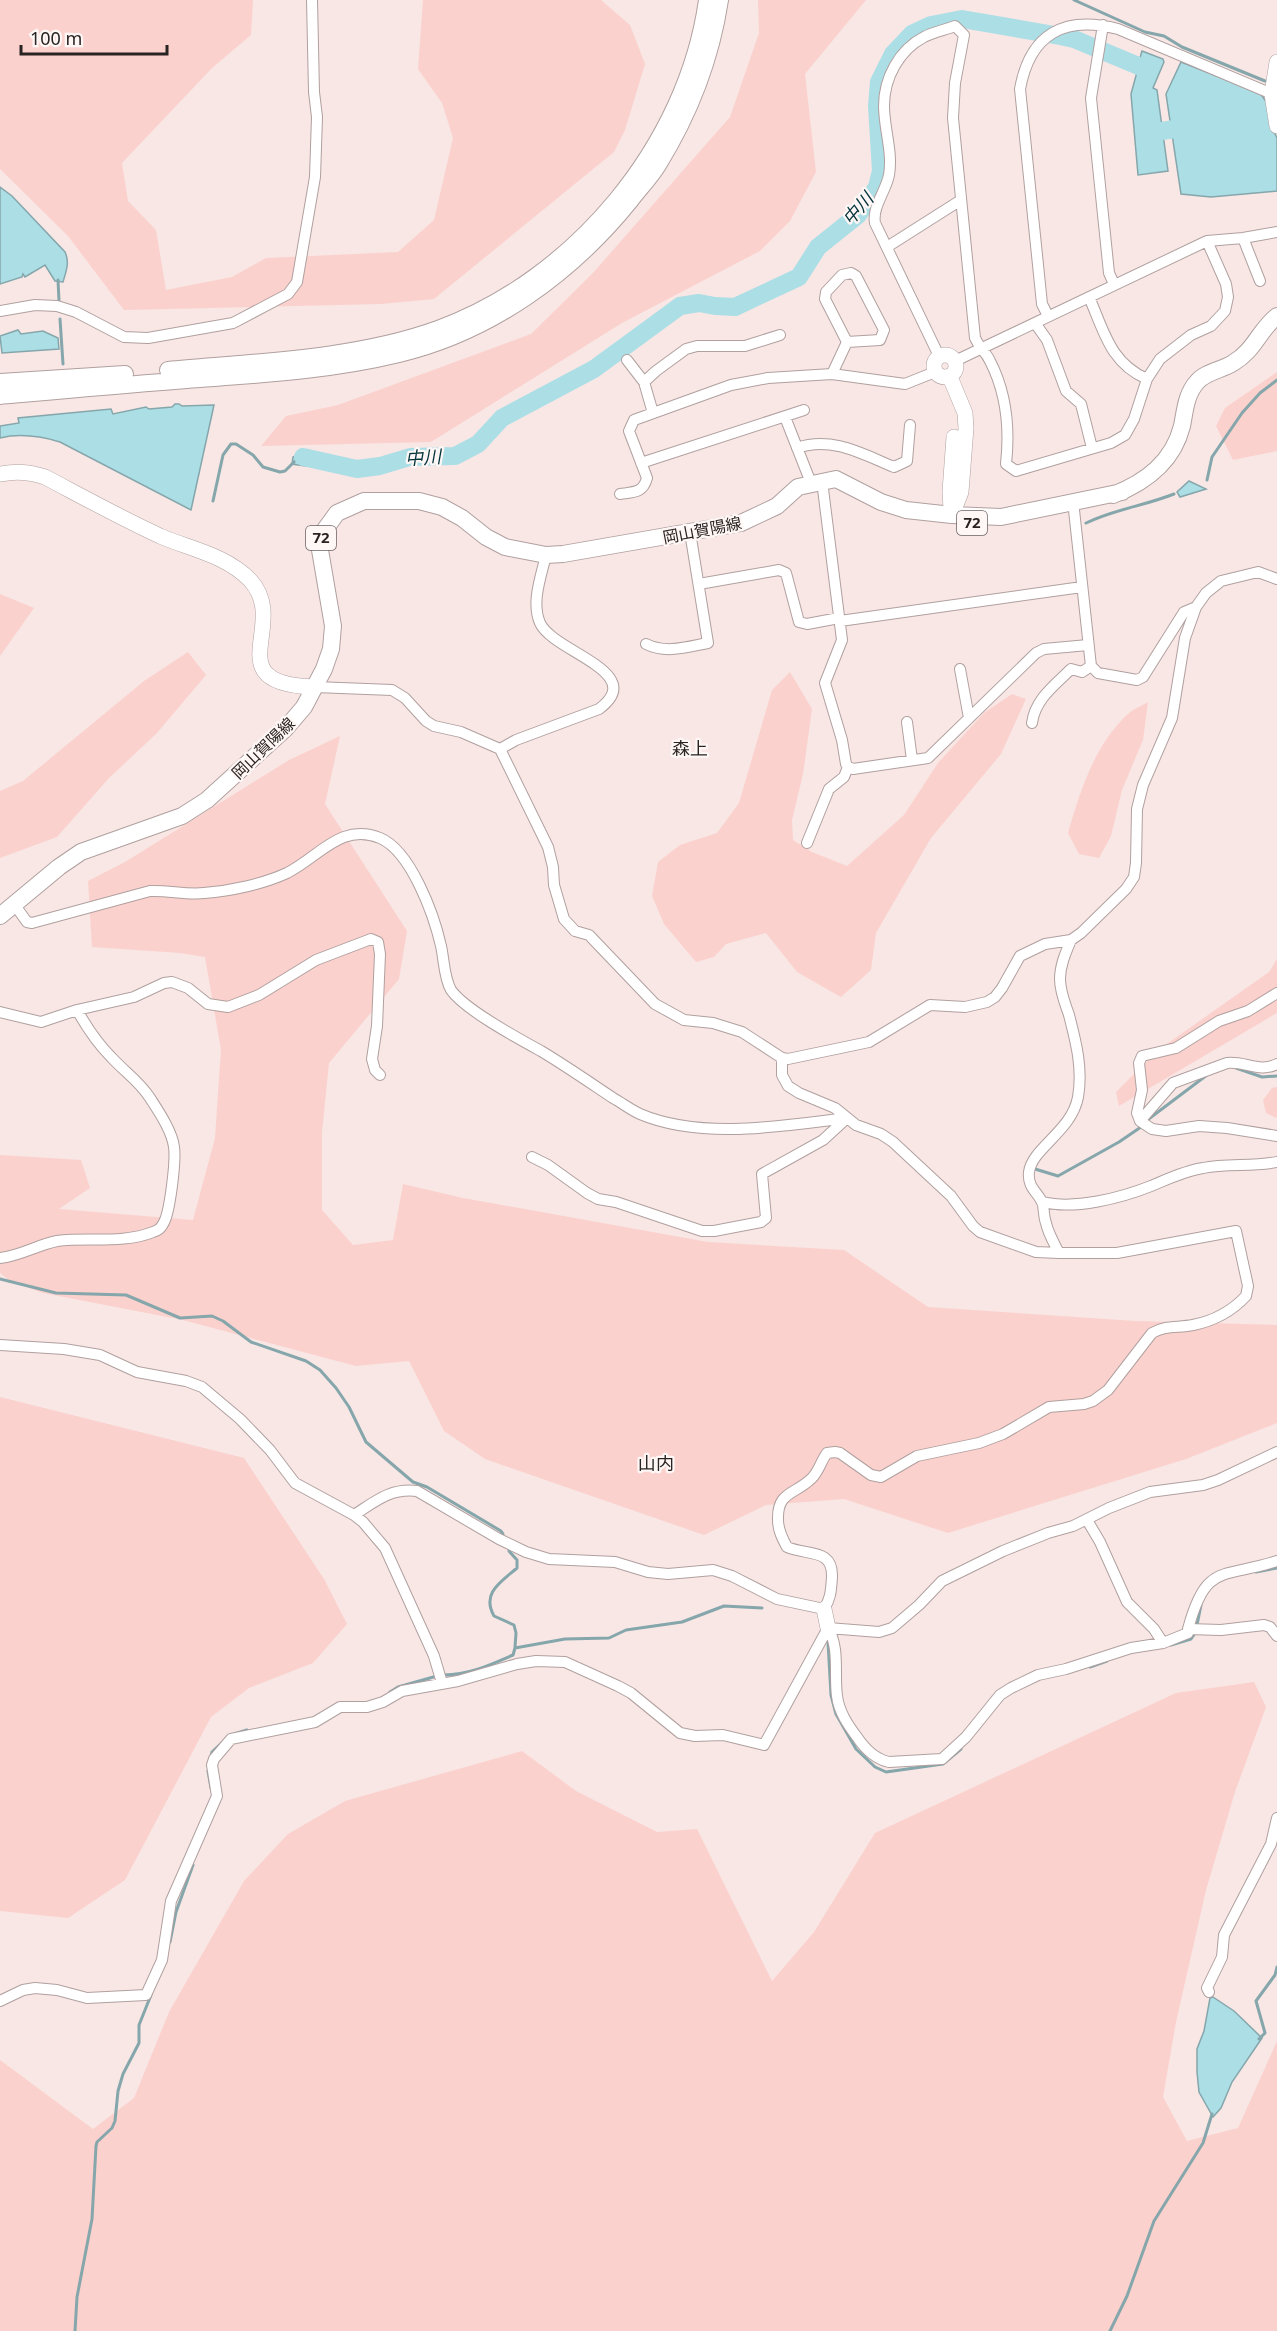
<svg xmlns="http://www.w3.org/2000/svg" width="1277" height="2331" font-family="'Noto Sans','Noto Sans JP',sans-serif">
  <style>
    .green { fill: #fbd1cd }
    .water { fill: #acdee6; stroke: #85a6ab; stroke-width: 1.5 }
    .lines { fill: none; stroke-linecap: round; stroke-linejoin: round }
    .stream { stroke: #85a6ab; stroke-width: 3 }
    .river { stroke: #acdee6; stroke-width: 18 }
    .street-casing { stroke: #b0a09f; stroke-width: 12 }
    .secondary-casing { stroke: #b0a09f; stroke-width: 16 }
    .primary-casing { stroke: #b0a09f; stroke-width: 18 }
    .street { stroke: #fff; stroke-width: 10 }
    .secondary { stroke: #fff; stroke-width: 15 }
    .primary { stroke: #fff; stroke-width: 16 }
    .labels { text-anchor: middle; stroke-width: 4.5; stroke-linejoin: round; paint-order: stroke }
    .shield { fill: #fef7f6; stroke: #696362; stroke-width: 1.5 }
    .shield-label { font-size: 15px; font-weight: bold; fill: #292322 }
    .street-label { font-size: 16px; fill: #292322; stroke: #fef7f6 }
    .water-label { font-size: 18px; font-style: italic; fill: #02333a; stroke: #fef7f6 }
    .neighbourhood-label { font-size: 18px; fill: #292322; stroke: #fef7f6 }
  </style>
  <rect width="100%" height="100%" fill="#f8e7e5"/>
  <!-- green -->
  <path class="green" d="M0 0H253L251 35 212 68 122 163 128 201 156 230 166 290 232 277 266 258 398 252 434 220 453 138 442 103 418 69 423 0H601L630 25 645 64 625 130 614 152 434 299 381 304 124 310 68 236 0 169Z
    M758 0H866L805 74 816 172 790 221 760 251 622 323 431 442 261 446 286 416 338 405 531 334 592 274 730 117 759 33Z
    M1277 372V451L1233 460 1216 426 1225 408Z
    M0 594 34 608 0 656Z
    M188 652 206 675 157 733 109 778 57 837 0 858V791L23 781 144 681Z
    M790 672 812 709 803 774 792 820 793 840 812 852 847 866 904 815 938 763 984 713 1012 694 1026 699 1001 754 931 838 876 933 871 970 841 997 797 972 766 933 726 944 714 957 696 962 664 924 652 896 658 862 680 845 717 833 739 803 772 690Z
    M1148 702 1143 740 1122 790 1111 836 1099 858 1079 854 1068 833C1080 791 1095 744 1128 714 1133 709 1142 706 1148 702Z
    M340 736 325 804 407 931 399 979 329 1063 322 1132V1210L353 1245 393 1240 403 1184 463 1198 708 1242 844 1250 928 1307 1135 1321 1277 1325V1423L1186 1459 948 1533 844 1499 766 1505 704 1535 485 1459 444 1431 409 1361 356 1366 183 1320 43 1293 10 1281 0 1273V1155L81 1160 90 1188 59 1209 193 1220 215 1138 221 1050 205 957 180 953 92 947 88 881 125 862 289 760Z
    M1277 959V1013L1119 1106 1116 1092 1157 1051 1269 972Z
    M1277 1087V1117L1276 1118 1266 1113 1263 1100 1272 1088Z
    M0 1397 244 1458 324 1579 347 1624 313 1663 249 1688 211 1717 125 1880 68 1918 0 1911Z
    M1254 1682 1266 1707 1235 1792 1206 1890 1176 2022 1163 2097 1187 2141 1238 2128 1277 2041V2331H0V2060L93 2129 134 2098 169 2012 244 1881 288 1834 345 1801 522 1751 576 1791 657 1832 697 1829 772 1981 814 1932 875 1833 1176 1693Z"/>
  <!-- water -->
  <path class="water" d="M1142 51 1163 59 1164 62 1153 88 1157 90 1168 171 1138 175 1131 94 1137 72 1133 67 1135 62 1139 61Z
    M1181 62 1260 93 1267 103 1272 128 1277 138V191L1211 197 1181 194 1166 94Z
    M0 187 12 196 65 252C70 263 66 271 63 282L55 281 45 265 25 277 23 274 22 277 0 284Z
    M18 330 21 334 43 331 58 338 59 349 2 353 0 336Z
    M175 404H179L182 406 214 405 191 510 60 442C40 436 20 433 0 438V426L19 423 18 418 111 409 113 414 146 407 149 409 172 407Z
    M308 450 305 466 292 464 293 457Z
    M1189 481 1206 489 1180 497 1177 492Z
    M1213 1997 1234 2011 1262 2038 1232 2082 1221 2108 1213 2117 1199 2092 1197 2072V2049L1204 2031 1210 1998Z"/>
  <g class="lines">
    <!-- stream -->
    <path class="stream" d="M1074 0 1145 32 1164 36 1182 47 1265 81
      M58 280 59 301
      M60 319 63 364
      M1207 480 1212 457 1242 413 1260 393 1277 380
      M213 501 223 455 231 444H236L253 455 263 467 280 472 285 471 295 461
      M1086 523C1115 509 1144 506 1174 494
      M1236 1068 1262 1077 1277 1076
      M1146 1121 1207 1075
      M1035 1169 1058 1176 1119 1142 1141 1127
      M0 1279 56 1293 126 1295 180 1318 212 1316 223 1321 251 1342 306 1361 320 1370 336 1388 349 1407 366 1442 413 1482 427 1487 501 1531 503 1534
      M509 1551 517 1560V1568C501 1582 481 1593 494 1616L514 1625 516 1633 515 1647
      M1256 1572 1277 1568
      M1197 1625 1201 1605
      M828 1642 831 1695 836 1714 856 1749 875 1767 886 1772 943 1764 961 1749
      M1171 1645 1191 1639 1196 1632
      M1090 1667 1107 1661
      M444 1675C469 1675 490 1665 513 1655L515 1648 565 1639 609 1638 626 1630 682 1622 724 1606 762 1608
      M390 1692 398 1687 437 1676
      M234 1734 247 1730
      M211 1756 212 1752 228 1737
      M208 1771 211 1788
      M170 1942 176 1912 193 1865
      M1259 2039 1265 2033 1256 2001 1275 1975 1277 1967
      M75 2331 77 2297 92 2219 96 2146 97 2142 112 2128 115 2121 118 2091 123 2074 139 2043V2025L151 1995
      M1110 2331 1127 2296 1154 2221 1203 2143 1212 2114"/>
    <!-- river -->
    <path class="river" d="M1147 125 1149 133 1175 129 1194 137
      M303 457 357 469 380 466 410 457 455 456 478 444 502 418 594 369 680 306 699 303 715 306 735 307 799 277 818 247 858 215 877 187 881 171 877 106 879 82 893 54 912 34 931 25 962 19 1060 36 1074 39 1148 70 1146 77"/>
    <!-- street casing -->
    <g class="street-casing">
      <path id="street" d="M1103 25 1091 98 1109 273 1114 284
        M1243 238 1260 281
        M887 247 961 200
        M1089 297C1104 331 1110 363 1147 379
        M0 311 35 305 57 306 76 312 124 337 148 338 233 323 288 294 297 282 315 177 317 117 314 92 312 0
        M1048 316 1042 304 1020 89C1030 34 1064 15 1118 29L1272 94
        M1035 323 1047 340 1066 391 1081 404 1092 448
        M939 356 875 223C872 207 886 191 889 175 893 152 884 129 884 106 884 78 899 50 924 37 933 32 945 30 955 26L964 35 955 83 953 118 975 338C980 349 986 352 990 361 1007 394 1010 428 1006 464L1016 471 1111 443 1125 435 1134 419 1147 379 1160 359 1191 335 1211 326 1225 311 1228 297 1226 284 1207 241
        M627 360 644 382 653 413
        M955 361 1207 241 1243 238 1277 232
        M832 374 847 342 825 299 826 292 842 275 851 273 856 276 884 330 880 340 847 342
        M644 382 656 371 686 349 697 346H745L780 335
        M785 417 811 483
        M797 448C832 436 862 454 894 467L907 461 910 425
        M641 463 804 410
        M822 481 842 640 825 683 842 740 846 764 848 767 853 769 928 758 1036 653 1044 649 1088 645
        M620 494C634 492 643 493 647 478L629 431 634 420 731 385 768 378 832 374 905 384 935 372
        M1073 501 1091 666 1098 673 1137 680 1143 677 1184 612 1196 607
        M699 584 779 570 786 573 799 622 807 624 839 618
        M840 621 1082 587
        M646 644C666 654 687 647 708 643L690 532
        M960 669 969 718
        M315 687 392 690 405 698 426 721 434 726 461 732 500 749 548 847 553 867 554 885 564 919 575 931 589 935 655 1004 684 1020 713 1023 742 1032 782 1058 788 1059 869 1042 930 1005 965 1007 987 1002 995 997 1002 988 1020 956 1045 944 1071 940 1081 933 1126 889 1134 877 1136 863 1137 809 1143 785 1172 718 1185 638 1196 607 1206 593 1221 581 1258 572 1277 579
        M907 722 912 760
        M1032 723C1035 699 1055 685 1071 669L1082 672 1091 666
        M500 749 516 740 599 709C649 672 553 652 540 623 531 602 541 577 546 555
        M807 843 829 789 844 777 848 767
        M14 904 27 922 32 923 150 891C168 890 186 895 204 893 231 891 263 884 287 873 319 857 341 822 380 838 411 851 434 915 441 946 444 959 444 978 451 990 465 1010 519 1039 541 1051 566 1066 589 1082 613 1098 622 1103 631 1110 640 1114 701 1140 783 1126 847 1118
        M0 1012 41 1022 77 1010 134 997 164 983 172 982 188 988 208 1004 228 1007 259 995 316 960 371 939 378 942 380 954 377 1026 372 1059 375 1070 380 1075
        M1277 1064C1260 1073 1245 1061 1227 1063L1173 1083 1140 1121 1152 1129 1166 1131 1199 1126 1227 1128 1277 1136
        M1140 1121 1137 1113 1142 1090 1139 1063 1142 1056 1176 1048 1219 1021 1248 1011 1277 993
        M532 1157 548 1165 587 1193 598 1199 616 1202 702 1231H714L761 1222 766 1218 762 1174 823 1140 847 1118
        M1043 1202C1074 1210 1121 1198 1151 1186 1168 1179 1184 1171 1203 1168 1227 1163 1253 1167 1277 1162
        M1059 1253C1054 1243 1048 1233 1046 1223 1044 1218 1044 1211 1043 1205 1040 1193 1027 1189 1029 1172 1032 1148 1072 1131 1078 1097 1083 1069 1076 1042 1069 1015 1065 1003 1060 992 1060 979 1060 965 1066 952 1071 940
        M0 1258C20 1256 37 1245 57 1241 88 1237 123 1244 153 1232 157 1231 161 1228 163 1224 170 1214 176 1160 174 1147 172 1131 159 1112 150 1098 140 1082 125 1072 112 1058 98 1044 87 1028 77 1010
        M0 1345 64 1349 100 1355 137 1372 186 1381 202 1387 240 1419 270 1450 295 1483 354 1515 363 1522 385 1548 434 1656 442 1683
        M354 1515C376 1501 390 1488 417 1491L499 1539 526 1552 549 1559 615 1562 648 1572 668 1574 713 1570 732 1576 777 1599 824 1609C831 1598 831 1590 832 1577 833 1548 808 1556 787 1547 782 1538 778 1530 778 1520 777 1491 795 1495 812 1478 819 1471 821 1461 827 1453L835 1452 840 1453 871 1475 881 1477 917 1456 979 1443 1003 1434 1049 1407 1084 1404 1093 1401 1108 1390 1152 1333C1165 1325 1178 1328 1193 1325 1213 1321 1232 1311 1246 1296L1248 1286 1236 1231 1117 1253H1059L1036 1252 980 1232 973 1226 951 1196 893 1142 881 1134 856 1125 835 1108 799 1093 788 1086 782 1075V1058
        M1087 1520 1100 1542 1127 1602 1154 1629 1163 1643
        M828 1628C840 1648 834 1674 837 1696 839 1712 848 1725 857 1737 865 1749 875 1759 889 1762L942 1759 966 1737 1000 1695 1011 1688 1038 1675 1066 1669 1131 1648 1163 1643 1188 1633V1629L1221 1630 1264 1625 1270 1627 1277 1636
        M828 1628 879 1632 892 1628 919 1605 942 1581 1003 1551 1048 1533 1073 1526 1109 1508 1150 1492 1203 1485 1218 1480 1277 1452
        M1188 1629C1206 1562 1222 1579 1277 1561
        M1209 1992 1207 1988 1222 1957 1224 1935 1271 1844 1277 1818
        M0 2001 23 1990 35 1988 57 1990 87 1998 146 1995 162 1960 171 1901 217 1796 212 1765 214 1759 231 1739 315 1722 340 1707H367L383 1702 402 1691 458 1681 517 1664 536 1661 565 1662 618 1686 631 1693 680 1733 695 1736 723 1735 764 1745 828 1628"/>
    </g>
    <!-- secondary casing -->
    <g class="secondary-casing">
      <path id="secondary" d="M1277 62 1272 94 1277 126
        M934 366a11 11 0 1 1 22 0a11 11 0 1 1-22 0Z
        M950 377 965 413 966 428 961 492 952 515
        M0 474C17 471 29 472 45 477 83 497 121 518 160 536 190 549 226 555 250 580 291 624 214 684 315 687
        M951 509 950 491 954 437
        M824 1609 828 1628"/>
    </g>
    <!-- primary casing -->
    <g class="primary-casing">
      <path id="primary" d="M168 370C255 362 355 359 438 329 575 279 687 145 707 0
        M0 382 125 374
        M0 396C67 390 133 384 200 379 267 374 333 370 399 354 491 332 571 274 630 201 639 189 650 178 658 165 689 115 711 59 720 0
        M1113 495C1146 482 1173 462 1182 426 1185 411 1186 394 1197 382 1205 372 1222 370 1233 363 1255 350 1259 330 1277 316
        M0 916 59 867 81 852 182 816 207 800 286 728 304 707 324 669 331 649 333 626 320 550 321 535 337 513 364 501H419L442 507 462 518 486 537 505 547 546 555 563 554 741 523 777 506 798 487 836 479 881 502 906 510 952 515 1001 517 1122 492"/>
    </g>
    <!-- street -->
    <use href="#street" class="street"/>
    <!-- secondary -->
    <use href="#secondary" class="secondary"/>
    <!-- primary -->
    <use href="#primary" class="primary"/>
  </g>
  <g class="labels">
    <!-- shield labels -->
    <g class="shield">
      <rect x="957" y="511" width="30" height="24" rx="4.5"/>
      <rect x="306" y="526" width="30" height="24" rx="4.5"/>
    </g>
    <g class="shield-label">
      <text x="972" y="528">72</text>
      <text x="321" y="543">72</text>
    </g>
    <!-- street labels -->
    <g class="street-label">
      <text transform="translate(702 530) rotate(-11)" y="6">岡山賀陽線</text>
      <text transform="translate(263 748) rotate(-44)" y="6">岡山賀陽線</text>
    </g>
    <!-- water labels -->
    <g class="water-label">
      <text transform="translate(858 209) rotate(-49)" y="6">中川</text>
      <text transform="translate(423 458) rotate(-4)" y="6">中川</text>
    </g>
    <!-- neighbourhood labels -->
    <g class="neighbourhood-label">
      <text x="690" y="755">森上</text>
      <text x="656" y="1470">山内</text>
    </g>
  </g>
  <!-- scale -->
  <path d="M21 45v9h146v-9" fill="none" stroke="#292322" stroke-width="3"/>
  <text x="30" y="45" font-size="18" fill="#292322" stroke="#fef7f6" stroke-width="4.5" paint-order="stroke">100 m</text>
</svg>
